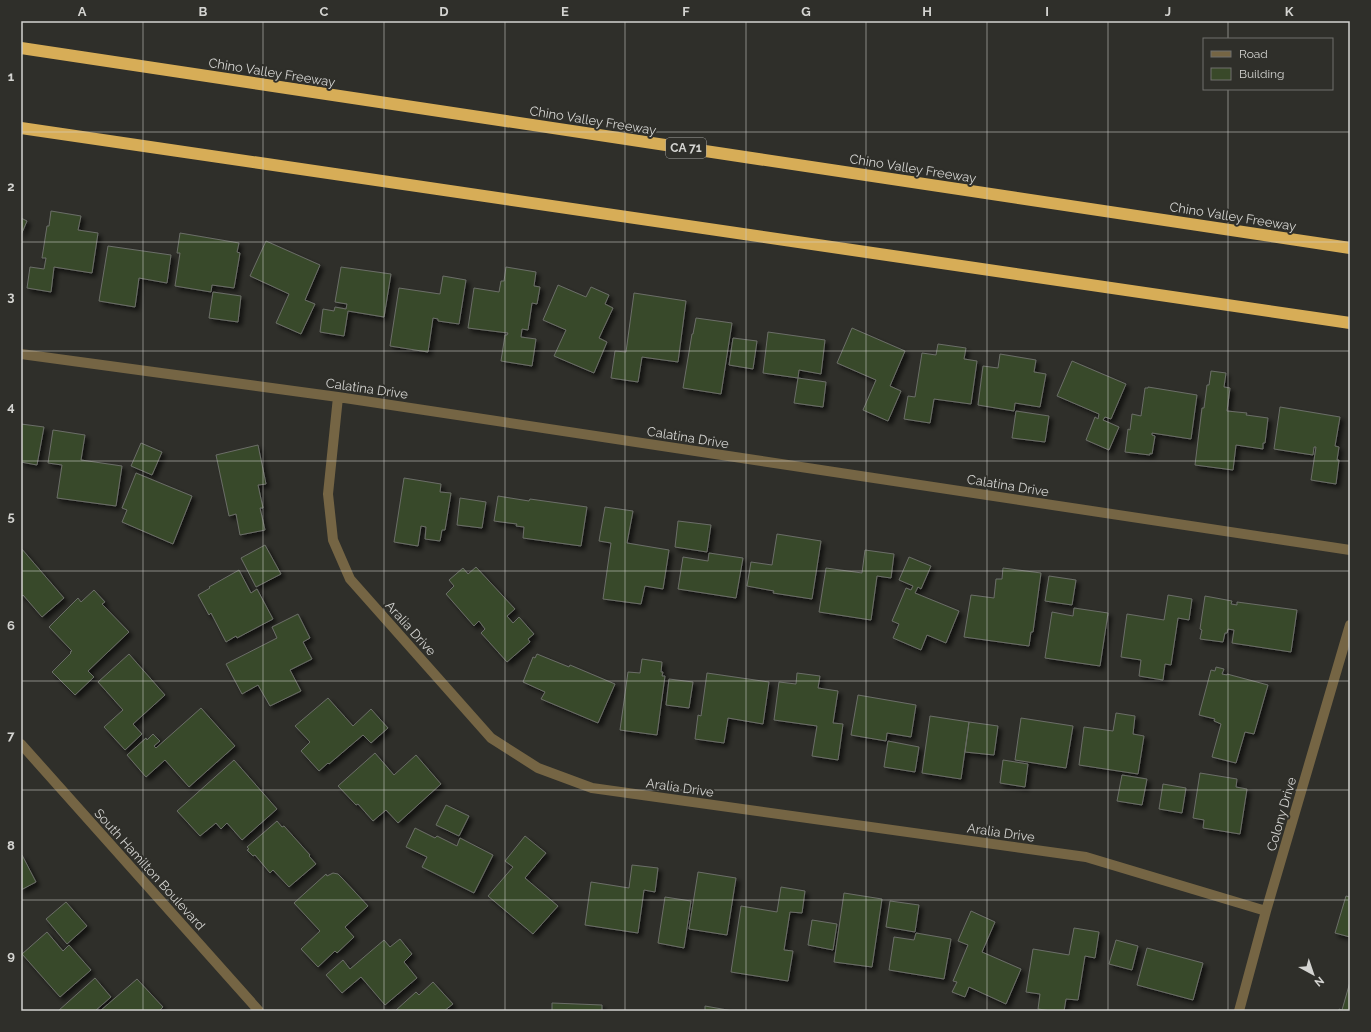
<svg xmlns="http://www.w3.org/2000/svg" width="1371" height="1032" font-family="Raleway,sans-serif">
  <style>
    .building { fill: #394929; stroke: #6b6e68; filter: url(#shadow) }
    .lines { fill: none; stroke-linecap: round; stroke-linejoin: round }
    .minor { stroke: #756544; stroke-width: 10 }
    .highway { stroke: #d7ad57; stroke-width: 12 }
    .grid { fill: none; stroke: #d4d4d1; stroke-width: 1; stroke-opacity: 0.55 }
    .labels { text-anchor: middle; stroke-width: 4; stroke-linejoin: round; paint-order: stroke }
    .shield { fill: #2f2f2a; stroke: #a2a29f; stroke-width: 1 }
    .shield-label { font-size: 12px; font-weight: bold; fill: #d4d4d1 }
    .street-label { font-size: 13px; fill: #d4d4d1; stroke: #2f2f2a }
    .neatline { fill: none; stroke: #d4d4d1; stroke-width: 1.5 }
    .grid-label { font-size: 13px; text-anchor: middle; font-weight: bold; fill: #d4d4d1 }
  </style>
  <defs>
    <filter id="shadow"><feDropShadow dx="3.5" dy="3.5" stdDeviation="2" flood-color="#0009"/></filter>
  </defs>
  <rect width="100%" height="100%" fill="#2f2f2a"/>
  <!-- building -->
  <path class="building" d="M51 211 81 216 78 230 98 233 92 273 54 267 51 292 27 288 30 267 44 269 46 258H42L47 226H49Z
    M21 218 27 221 21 235Z
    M180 233 239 243 237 252 240 253 234 288 212 285 211 292 175 286 180 253H177Z
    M266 241 320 265 305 300 315 304 301 334 276 323 289 294 250 276Z
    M108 246 171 255 167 283 139 278 135 307 99 301Z
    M341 267 391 274 384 317 348 311 344 336 320 332 323 309 334 311 335 307 346 309 347 304 335 302Z
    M506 267 536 272 534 286 540 287 537 304 532 303 528 330 522 329 521 337 536 339 532 366 501 361 505 335H507L508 333 468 328 474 288 499 292 501 281H504Z
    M443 276 466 280 459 324 438 321V319L433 318 428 352 390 346 399 288 440 294Z
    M558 285 586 297 591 287 609 295 605 304 613 308 599 338 607 342 594 373 554 356 566 330 543 320Z
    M213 292 241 296 238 322 209 318Z
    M634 293 686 301 678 362 642 357 638 382 611 378 615 351 626 352Z
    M696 318 732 323 721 394 683 388 692 334H693Z
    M852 328 905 351 890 386 901 391 888 421 863 410 876 380 837 363Z
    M768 332 825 340 821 374 799 370 798 378 763 373Z
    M733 338 757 341 753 369 729 365Z
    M938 344 966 348 964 359 977 361 971 404 934 399 930 423 904 419 908 396 915 397 922 353 936 355Z
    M1000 354 1036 360 1034 372 1046 374 1040 407 1015 403 1014 411 978 405 983 366 998 368Z
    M1072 361 1126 384 1111 419 1105 417 1103 420 1119 427 1109 450 1086 440 1095 417 1098 419 1099 414 1057 396Z
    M1211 371 1226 373 1224 387 1230 388 1227 411 1247 413 1246 415 1268 418 1265 443H1263V449L1236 445 1233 470 1195 465 1202 408H1204L1207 385H1209Z
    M798 378 826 382 823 407 794 403Z
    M1148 387 1197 395 1191 439 1152 433V435L1155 436 1152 454 1150 453V455L1125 452 1128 429 1130 430 1132 414 1141 416 1145 388H1148Z
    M1280 407 1340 417 1335 446 1339 447 1337 460H1339L1336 484 1311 480 1316 447H1314L1313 455 1274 449Z
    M1016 411 1049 416 1045 442 1012 438Z
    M21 424 44 427 37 465 21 462Z
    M53 430 85 435 81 460 122 466 116 506 57 498 62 465 48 463Z
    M141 443 162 452 152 475 131 466Z
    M258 445 266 484 258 485 263 508H260L265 530 240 535 236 514 229 516 216 455Z
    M136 473 192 496 173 544 122 522 127 510 122 508Z
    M404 478 441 484 440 492 451 493 445 530H442L440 541 425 539 426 527 421 526 418 546 394 542Z
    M498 496 529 501 530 499 587 507 581 546 523 538 524 527 516 526 517 524 494 521Z
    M460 498 486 502 482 528 457 525Z
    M605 507 633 511 627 543 669 550 663 589 645 586 641 604 603 599 611 543 599 541Z
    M678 521 711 525 707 552 675 547Z
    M777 534 821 541 812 599 773 593 774 591 747 586 751 562 772 565Z
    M265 545 281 574 256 587 241 558Z
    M21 548 64 598 42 617 23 595 21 597Z
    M865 550 894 554 891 578 877 576 871 620 819 612 826 568 862 573Z
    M709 553 743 558 736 598 678 589 683 557 708 561Z
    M909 557 931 566 921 589 918 587 915 593 959 611 946 643 927 635 921 650 893 638 899 624 892 621 906 588 911 590 913 586 899 580Z
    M476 567 515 609 507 616 513 623 519 617 534 634 528 639 530 642 507 662 481 633 485 629 479 621 474 626 446 594 454 586 449 580 463 568 468 574Z
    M1003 568 1041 573 1033 632H1031L1029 646 964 637 971 595 994 598 996 579H1002Z
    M239 570 251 593 257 589 273 619 237 638 236 636 226 642 211 613 209 615 198 595 210 588 209 587Z
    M1049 576 1076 580 1072 605 1045 601Z
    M94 590 105 602 102 604 129 632 88 671 94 677 75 695 52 672 71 653 70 652 72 651 49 627 78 598 81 602Z
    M1168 595 1192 599 1189 620 1178 618 1171 665 1165 664 1163 680 1139 676 1141 660 1121 657 1127 614 1164 620Z
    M1205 596 1232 601 1231 604 1237 605V602L1297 610 1291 652 1232 643 1234 630 1228 629 1227 633H1225L1223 642 1200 639 1202 630 1200 629Z
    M1074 608 1108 613 1100 666 1045 658 1052 612 1073 616Z
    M298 614 310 638 303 642 312 659 290 670 301 691 270 706 258 685 242 694 226 664 277 638 272 627Z
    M129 654 165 695 133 724 142 734 125 750 104 727 123 710 98 682Z
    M537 654 569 667 570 665 615 684 598 723 541 699 545 692 523 682 533 657 535 658Z
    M642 659 662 662 661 672H663L662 676H665L657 735 620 730 628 672 640 673Z
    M1216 667 1224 669 1222 674 1227 675V674L1268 685 1254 734 1245 732 1236 763 1212 757 1221 724 1214 721 1215 719 1199 715 1211 670 1215 671Z
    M707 673 769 682 763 724 728 718 724 743 695 739 698 715 701 716Z
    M797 673 820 676 818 688 838 691 833 723 843 724 838 760 812 756 817 726 774 720 779 682 796 684Z
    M669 679 693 682 689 708 666 705Z
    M858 695 916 705 911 737 887 733 886 741 851 735Z
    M328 698 353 726 371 709 388 728 371 743 363 735 329 764 328 763 319 771 301 751 310 742 295 726Z
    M201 708 235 746 189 787 165 760 146 777 127 755 146 738 147 740 153 734 160 741 154 746 156 748Z
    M1116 713 1135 716 1133 734 1144 736 1138 774 1079 765 1084 727 1113 731Z
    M930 716 969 722 961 779 922 773Z
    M1021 718 1073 726 1066 768 1015 760Z
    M969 722 998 726 994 755 965 752Z
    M888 741 919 747 915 772 884 767Z
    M375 753 394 775 416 755 441 784 398 823 386 810 373 821 358 804 356 805 338 786Z
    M234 760 277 809 242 840 227 823 221 829 216 823 200 836 177 811Z
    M1003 760 1028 764 1025 787 1000 783Z
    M1200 773 1237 779 1236 787 1247 789 1240 834 1203 828 1204 820 1193 818Z
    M1122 775 1147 779 1142 805 1117 801Z
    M1163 784 1186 788 1182 813 1159 809Z
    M446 805 469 816 459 836 436 825Z
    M277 821 282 827 284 826 310 855 309 856 316 864 289 887 273 870 270 873 255 855 253 856 247 850 249 849 247 847Z
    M415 828 435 838 437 836 457 846 460 838 493 855 474 893 422 867 427 857 406 847Z
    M525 836 546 853 525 878 558 906 533 934 488 896 513 867 505 861Z
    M21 855H22L36 882 21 890Z
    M632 865 658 868 655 892 644 890 638 933 585 925 591 882 629 888Z
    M698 872 736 878 727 935 689 929Z
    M333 873 338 874 342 878 368 906 345 927 354 937 337 953 335 951 318 967 301 949 320 931 294 903 326 874 327 876Z
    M781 887 805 891 802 913 790 912 784 950 793 951 788 981 731 972 741 906 777 912Z
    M844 893 882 899 872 967 834 962Z
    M1346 896 1350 897V937L1335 933Z
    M665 897 691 901 684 948 658 943Z
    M890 901 919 905 915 932 886 927Z
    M66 902 87 926 67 944 46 919Z
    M971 911 995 922 982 952 1021 969 1006 1004 969 987 965 997 952 992 957 982 953 981 968 945 958 941Z
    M812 920 837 924 833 950 808 945Z
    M1074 928 1099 932 1095 958 1085 956 1078 1000 1066 999 1064 1011H1051L1038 1009 1040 994 1026 992 1033 949 1069 955Z
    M47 932 63 951 69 945 91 970 60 997 22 954Z
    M916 933 951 939 944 979 889 970 894 937 914 940Z
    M400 939 412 954 404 962 417 978 385 1005 361 977 342 993 326 975 343 960 350 969 384 940 390 947Z
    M1116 940 1138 946 1132 970 1109 964Z
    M1147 948 1203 963 1193 1000 1137 985Z
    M95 978 111 997 95 1011H58Z
    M137 979 163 1007 159 1011H100Z
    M433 982 453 1004 444 1011H395L416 992 419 995Z
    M1350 982V1011H1339V1009L1342 1010Z
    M552 1003 602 1005V1011H552Z
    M705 1006 733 1011H705Z"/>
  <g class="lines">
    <!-- minor -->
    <path class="minor" d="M21 354 338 397 1350 550
      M338 397 328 494 333 540 350 579 491 738 538 768 592 788 1086 857 1266 911
      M21 744 259 1011
      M1239 1011 1266 911 1350 625"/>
    <!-- highway -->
    <path class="highway" d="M21 48 1350 248
      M21 128 1350 323"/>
  </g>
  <!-- grid -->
  <path class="grid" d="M143 21V1011M263 21V1011M384 21V1011M505 21V1011M625 21V1011M746 21V1011M866 21V1011M987 21V1011M1108 21V1011M1228 21V39M1228 89V1011M21 132H1350M21 242H1350M21 351H1350M21 461H1350M21 571H1350M21 681H1350M21 790H1350M21 900H1350"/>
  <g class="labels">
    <!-- shield labels -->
    <rect class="shield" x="666" y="138" width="40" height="20" rx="3"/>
    <g class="shield-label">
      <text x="686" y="152">CA 71</text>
    </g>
    <!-- street labels -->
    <g class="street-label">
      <text transform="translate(272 72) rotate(9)" y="5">Chino Valley Freeway</text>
      <text transform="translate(593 120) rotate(9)" y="5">Chino Valley Freeway</text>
      <text transform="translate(913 168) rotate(9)" y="5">Chino Valley Freeway</text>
      <text transform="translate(1233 216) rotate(9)" y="5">Chino Valley Freeway</text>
      <text transform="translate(367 388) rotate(8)" y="5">Calatina Drive</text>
      <text transform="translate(688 437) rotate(9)" y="5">Calatina Drive</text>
      <text transform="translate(1008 485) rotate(9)" y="5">Calatina Drive</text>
      <text transform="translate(411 628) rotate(48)" y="5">Aralia Drive</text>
      <text transform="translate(680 787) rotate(8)" y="5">Aralia Drive</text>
      <text transform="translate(1281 814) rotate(-74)" y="5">Colony Drive</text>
      <text transform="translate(1001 832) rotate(8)" y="5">Aralia Drive</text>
      <text transform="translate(150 869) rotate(48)" y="5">South Hamilton Boulevard</text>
    </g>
  </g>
  <!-- border -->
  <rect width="1371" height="1032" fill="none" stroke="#2f2f2a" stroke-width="44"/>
  <!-- legend -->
  <rect x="1203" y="38" width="130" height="52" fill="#2f2f2a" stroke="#71716d"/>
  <rect x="1211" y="51" width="20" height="6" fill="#756544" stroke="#71716d"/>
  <text x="1239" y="58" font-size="12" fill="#d4d4d1">Road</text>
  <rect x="1211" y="68" width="20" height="12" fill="#394929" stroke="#71716d"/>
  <text x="1239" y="78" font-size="12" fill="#d4d4d1">Building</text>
  <!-- north arrow -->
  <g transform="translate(1313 974) rotate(140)" stroke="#2f2f2a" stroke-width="3" paint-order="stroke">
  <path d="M0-3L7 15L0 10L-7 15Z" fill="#d4d4d1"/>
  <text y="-6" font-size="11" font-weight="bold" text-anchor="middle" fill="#d4d4d1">N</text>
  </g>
  <rect x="22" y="22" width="1327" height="988" class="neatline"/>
  <g class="grid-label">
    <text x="82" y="16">A</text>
    <text x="203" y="16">B</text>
    <text x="324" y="16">C</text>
    <text x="444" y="16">D</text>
    <text x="565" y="16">E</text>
    <text x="686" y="16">F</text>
    <text x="806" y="16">G</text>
    <text x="927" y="16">H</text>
    <text x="1047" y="16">I</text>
    <text x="1168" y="16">J</text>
    <text x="1289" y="16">K</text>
    <text x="11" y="81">1</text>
    <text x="11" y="191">2</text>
    <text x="11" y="301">3</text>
    <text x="11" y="411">4</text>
    <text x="11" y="521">5</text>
    <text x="11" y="630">6</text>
    <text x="11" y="740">7</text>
    <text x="11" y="850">8</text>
    <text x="11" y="960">9</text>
  </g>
</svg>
